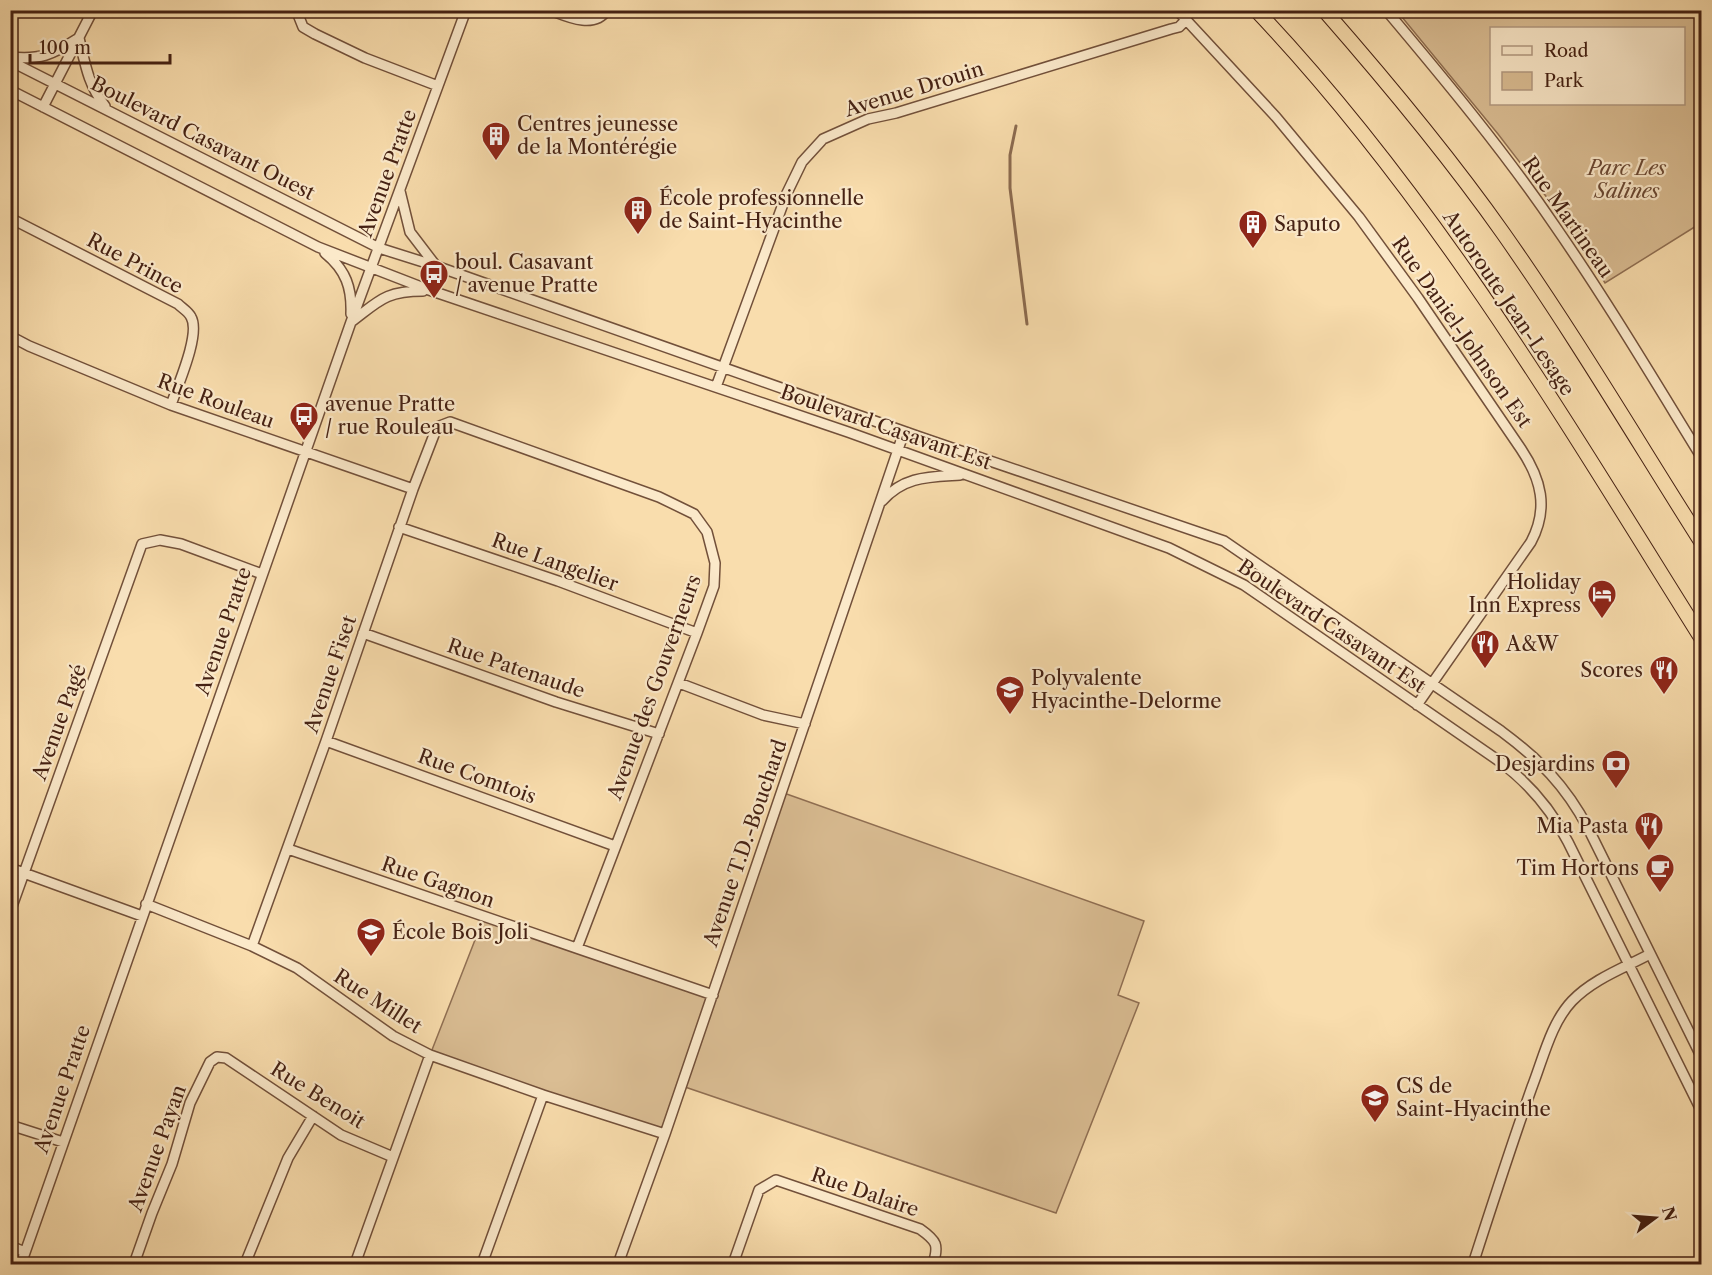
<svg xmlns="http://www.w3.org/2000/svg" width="1712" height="1275" font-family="'Libre Caslon Text',serif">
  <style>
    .green { fill: #dabd93; stroke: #906f53; stroke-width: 1.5; fill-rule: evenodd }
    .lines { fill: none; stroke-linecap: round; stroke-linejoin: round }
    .stream { stroke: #8c6b50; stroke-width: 3 }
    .minor-casing { stroke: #72503a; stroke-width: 12 }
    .highway-casing { stroke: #452113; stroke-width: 16 }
    .minor { stroke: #fbe9ca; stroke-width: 9 }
    .highway { stroke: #f9ddad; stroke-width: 14 }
    .labels { text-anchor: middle; stroke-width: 4.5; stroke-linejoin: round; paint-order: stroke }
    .street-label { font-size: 20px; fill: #452113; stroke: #fbe9ca }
    .poi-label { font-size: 20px; fill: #452113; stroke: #fbe9ca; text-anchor: start }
    .park-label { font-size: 20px; font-style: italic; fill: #6a4833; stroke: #fbe9ca }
  </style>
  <rect width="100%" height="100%" fill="#f9ddad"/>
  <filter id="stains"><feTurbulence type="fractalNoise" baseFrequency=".00333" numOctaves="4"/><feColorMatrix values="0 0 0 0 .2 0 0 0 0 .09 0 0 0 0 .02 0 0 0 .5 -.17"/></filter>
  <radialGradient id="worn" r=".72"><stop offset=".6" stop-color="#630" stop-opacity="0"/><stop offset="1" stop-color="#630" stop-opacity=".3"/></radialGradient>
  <!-- green -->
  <path class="green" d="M1397 11H1701V223L1605 283 1575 234 1498 134ZM1684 28V104H1492V28Z
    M781 792 1144 921 1118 995 1139 1003 1056 1213 682 1086 665 1134 430 1055 484 917 713 994Z"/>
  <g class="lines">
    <!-- stream -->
    <path class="stream" d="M1016 126 1010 155V188L1027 324"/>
    <!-- minor casing -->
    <g class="minor-casing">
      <path id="minor" d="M299 10V17L303 27 315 34 365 58 438 86
        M550 10C568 17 594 29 607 10
        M1177 10 1276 117 1359 217 1418 298 1521 449C1541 479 1549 508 1531 542L1417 705
        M1386 10C1445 80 1504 151 1555 226 1607 301 1654 380 1702 458
        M79 38C85 63 88 85 105 106
        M10 57C40 60 52 55 77 39
        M10 61 379 248 436 266 917 436 1224 541 1501 731C1540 760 1565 785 1588 828L1702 1058
        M10 90 318 247 429 290 848 432 1169 548 1244 585 1499 761C1529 783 1551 809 1568 842L1702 1112
        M43 107 93 10
        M400 191 410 232 436 266
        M10 218 178 304C182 308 189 312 191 317 201 334 177 387 171 405
        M325 253C346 270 352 288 351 314
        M351 322C379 301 385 291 423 291
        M10 336 29 346 171 405 413 489
        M716 387 787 193 802 162 823 139 868 119 896 113 1171 29 1179 27 1186 20
        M882 501C904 476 929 477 960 475
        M399 527 558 581 697 633
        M363 633 556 702 659 734
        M679 683 763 715 805 724
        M326 741 615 846
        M288 849 713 995
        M10 868 142 916
        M146 904 252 946 297 968 393 1036 430 1055 543 1095 665 1134
        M10 912 142 544 160 540 181 544 262 574
        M252 946 326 741 413 489 437 427 450 422 659 497 694 514 707 532 715 563 714 586 697 633 577 948
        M10 1125 63 1142
        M10 1246 25 1252
        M21 1264 351 322 466 10
        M134 1264 152 1213 172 1164 190 1103 210 1062 217 1057 226 1058 341 1135 393 1157
        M245 1264 288 1158 313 1116
        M355 1264 430 1055
        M482 1264 543 1095
        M618 1264 665 1134 904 432
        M733 1264 759 1190 776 1180 920 1229C937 1241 939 1245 933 1264
        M1473 1264C1492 1205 1511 1146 1532 1087 1543 1059 1551 1023 1572 1001 1593 979 1624 968 1650 954"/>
    </g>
    <!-- highway casing -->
    <g class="highway-casing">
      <path id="highway" d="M1256 10C1435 199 1564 419 1702 639
        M1324 10C1387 82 1448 155 1503 233 1574 334 1636 439 1702 543"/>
    </g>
    <!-- minor -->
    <use href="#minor" class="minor"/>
    <!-- highway -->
    <use href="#highway" class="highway"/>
  </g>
  <!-- icons -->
  <defs>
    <g id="building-pin" transform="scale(1.5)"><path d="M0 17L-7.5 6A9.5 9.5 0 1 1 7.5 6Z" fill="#8f2418" stroke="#fbe9ca"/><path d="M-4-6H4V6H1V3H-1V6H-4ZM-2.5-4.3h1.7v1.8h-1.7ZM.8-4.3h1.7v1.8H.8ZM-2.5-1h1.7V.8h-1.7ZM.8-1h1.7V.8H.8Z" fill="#fff"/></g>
    <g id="bus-pin" transform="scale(1.5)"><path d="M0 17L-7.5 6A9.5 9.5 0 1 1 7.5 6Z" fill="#8f2418" stroke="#fbe9ca"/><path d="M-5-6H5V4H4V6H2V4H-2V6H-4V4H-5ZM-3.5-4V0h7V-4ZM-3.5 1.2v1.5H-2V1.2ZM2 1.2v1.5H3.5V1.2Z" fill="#fff"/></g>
    <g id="hotel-pin" transform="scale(1.5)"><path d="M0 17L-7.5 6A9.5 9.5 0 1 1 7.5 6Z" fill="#8f2418" stroke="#fbe9ca"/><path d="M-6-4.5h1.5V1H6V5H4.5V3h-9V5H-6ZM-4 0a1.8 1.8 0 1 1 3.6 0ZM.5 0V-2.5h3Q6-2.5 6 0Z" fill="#fff"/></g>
    <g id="restaurant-pin" transform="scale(1.5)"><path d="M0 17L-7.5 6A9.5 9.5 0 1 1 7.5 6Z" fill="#8f2418" stroke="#fbe9ca"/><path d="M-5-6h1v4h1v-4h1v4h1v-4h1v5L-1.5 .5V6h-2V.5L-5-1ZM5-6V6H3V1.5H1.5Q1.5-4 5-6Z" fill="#fff"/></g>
    <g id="school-pin" transform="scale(1.5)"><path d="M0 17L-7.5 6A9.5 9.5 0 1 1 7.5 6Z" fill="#8f2418" stroke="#fbe9ca"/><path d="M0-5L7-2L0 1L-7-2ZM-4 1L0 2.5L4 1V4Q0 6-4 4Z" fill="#fff"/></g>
    <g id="bank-pin" transform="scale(1.5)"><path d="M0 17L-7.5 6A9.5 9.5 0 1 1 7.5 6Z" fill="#8f2418" stroke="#fbe9ca"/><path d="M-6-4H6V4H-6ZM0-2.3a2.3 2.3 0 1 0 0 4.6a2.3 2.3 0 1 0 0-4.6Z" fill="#fff"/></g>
    <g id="cafe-pin" transform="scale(1.5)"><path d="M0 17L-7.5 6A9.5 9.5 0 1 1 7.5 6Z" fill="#8f2418" stroke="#fbe9ca"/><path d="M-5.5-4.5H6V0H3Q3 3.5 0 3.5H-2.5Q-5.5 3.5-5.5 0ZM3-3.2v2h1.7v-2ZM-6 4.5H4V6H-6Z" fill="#fff"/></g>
  </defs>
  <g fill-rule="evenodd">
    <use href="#building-pin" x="496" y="136"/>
    <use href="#building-pin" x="638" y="210"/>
    <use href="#building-pin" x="1253" y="224"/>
    <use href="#bus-pin" x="434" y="274"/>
    <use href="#bus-pin" x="304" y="416"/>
    <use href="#hotel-pin" x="1602" y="594"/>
    <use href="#restaurant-pin" x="1485" y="644"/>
    <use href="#restaurant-pin" x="1664" y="670"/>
    <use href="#school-pin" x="1010" y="690"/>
    <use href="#bank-pin" x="1616" y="764"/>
    <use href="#restaurant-pin" x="1649" y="826"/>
    <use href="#cafe-pin" x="1660" y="868"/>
    <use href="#school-pin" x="371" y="932"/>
    <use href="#school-pin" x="1375" y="1098"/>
  </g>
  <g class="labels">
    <!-- street labels -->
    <g class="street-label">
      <text transform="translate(914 89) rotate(-17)" y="7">Avenue Drouin</text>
      <text transform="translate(203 138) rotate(27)" y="7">Boulevard Casavant Ouest</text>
      <text transform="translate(387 173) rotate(-70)" y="7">Avenue Pratte</text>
      <text transform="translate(1568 217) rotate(55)" y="7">Rue Martineau</text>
      <text transform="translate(135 263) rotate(28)" y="7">Rue Prince</text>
      <text transform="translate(1509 303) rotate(56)" y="7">Autoroute Jean-Lesage</text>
      <text transform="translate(1462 332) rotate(55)" y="7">Rue Daniel-Johnson Est</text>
      <text transform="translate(216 401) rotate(20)" y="7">Rue Rouleau</text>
      <text transform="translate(886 427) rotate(19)" y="7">Boulevard Casavant Est</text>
      <text transform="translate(555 562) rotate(20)" y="7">Rue Langelier</text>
      <text transform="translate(1332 626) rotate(34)" y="7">Boulevard Casavant Est</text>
      <text transform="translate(223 631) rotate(-71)" y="7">Avenue Pratte</text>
      <text transform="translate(516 668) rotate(19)" y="7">Rue Patenaude</text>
      <text transform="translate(330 674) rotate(-71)" y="7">Avenue Fiset</text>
      <text transform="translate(654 687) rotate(-70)" y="7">Avenue des Gouverneurs</text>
      <text transform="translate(59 722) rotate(-70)" y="7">Avenue Pagé</text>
      <text transform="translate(477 776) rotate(20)" y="7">Rue Comtois</text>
      <text transform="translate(745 843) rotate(-71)" y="7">Avenue T.D.-Bouchard</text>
      <text transform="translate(438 882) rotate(19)" y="7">Rue Gagnon</text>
      <text transform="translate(378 1001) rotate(33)" y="7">Rue Millet</text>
      <text transform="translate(62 1089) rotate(-71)" y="7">Avenue Pratte</text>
      <text transform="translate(318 1095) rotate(32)" y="7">Rue Benoit</text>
      <text transform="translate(157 1148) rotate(-70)" y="7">Avenue Payan</text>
      <text transform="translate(865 1192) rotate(19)" y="7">Rue Dalaire</text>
    </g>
    <!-- poi labels -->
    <g class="poi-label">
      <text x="517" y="131">Centres jeunesse<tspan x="517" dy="23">de la Montérégie</tspan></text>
      <text x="659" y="205">École professionnelle<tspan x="659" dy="23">de Saint-Hyacinthe</tspan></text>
      <text x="1274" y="231">Saputo</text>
      <text x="455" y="269">boul. Casavant<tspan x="455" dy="23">/ avenue Pratte</tspan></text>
      <text x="325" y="411">avenue Pratte<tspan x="325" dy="23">/ rue Rouleau</tspan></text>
      <text x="1581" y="589" text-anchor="end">Holiday<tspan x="1581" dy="23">Inn Express</tspan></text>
      <text x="1506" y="651">A&amp;W</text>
      <text x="1643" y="677" text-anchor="end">Scores</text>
      <text x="1031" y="685">Polyvalente<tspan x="1031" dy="23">Hyacinthe-Delorme</tspan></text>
      <text x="1595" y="771" text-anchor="end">Desjardins</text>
      <text x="1628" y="833" text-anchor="end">Mia Pasta</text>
      <text x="1639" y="875" text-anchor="end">Tim Hortons</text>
      <text x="392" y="939">École Bois Joli</text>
      <text x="1396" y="1093">CS de<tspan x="1396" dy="23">Saint-Hyacinthe</tspan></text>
    </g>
    <!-- park labels -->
    <g class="park-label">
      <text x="1627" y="175">Parc Les<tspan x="1627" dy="23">Salines</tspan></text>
    </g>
  </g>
  <!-- margin -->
  <rect width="1712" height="1275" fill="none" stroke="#f9ddad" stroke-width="36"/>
  <rect x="12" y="12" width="1688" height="1251" fill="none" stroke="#452113" stroke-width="3"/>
  <rect x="18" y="18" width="1676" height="1239" fill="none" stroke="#452113" stroke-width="1.5"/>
  <!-- legend -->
  <rect x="1490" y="27" width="195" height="78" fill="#fbe9ca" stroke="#b29981" stroke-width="1.5"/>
  <rect x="1502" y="46" width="30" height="9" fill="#fbe9ca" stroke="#b29981" stroke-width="1.5"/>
  <text x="1544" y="57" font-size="18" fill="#452113">Road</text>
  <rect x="1502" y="72" width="30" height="18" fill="#dabd93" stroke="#b29981" stroke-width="1.5"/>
  <text x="1544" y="87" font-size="18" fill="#452113">Park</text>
  <!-- north arrow -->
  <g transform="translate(1655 1218) rotate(74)" stroke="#fbe9ca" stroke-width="4.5" paint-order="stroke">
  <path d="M0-4.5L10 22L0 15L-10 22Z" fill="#452113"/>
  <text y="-9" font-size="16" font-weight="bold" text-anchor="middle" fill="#452113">N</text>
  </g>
  <!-- scale -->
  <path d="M30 54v9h140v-9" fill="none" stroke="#452113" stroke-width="3"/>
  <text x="39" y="54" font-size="18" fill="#452113" stroke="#fbe9ca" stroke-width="4.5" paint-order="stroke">100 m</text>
  <rect width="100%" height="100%" filter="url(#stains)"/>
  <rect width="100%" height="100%" fill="url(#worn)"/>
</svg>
